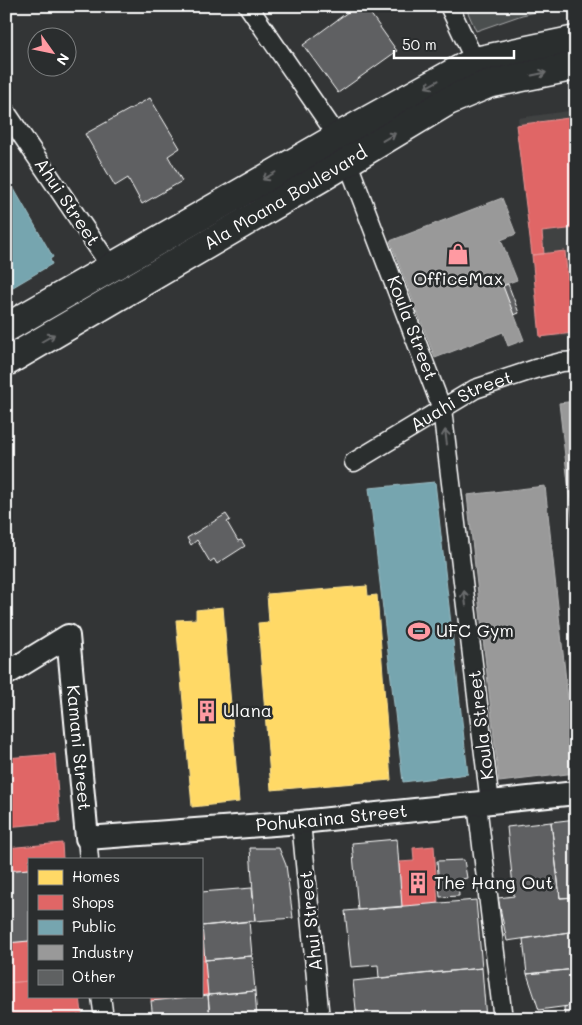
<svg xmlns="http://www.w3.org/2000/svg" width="582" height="1025" font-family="Mali,sans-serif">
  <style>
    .built { fill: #404243 }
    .green { fill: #4c4f50; stroke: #a6a7a8 }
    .homes { fill: #ffd966; stroke: #ffe494 }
    .shops { fill: #e06666; stroke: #e99494 }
    .public { fill: #76a5af; stroke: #9fc0c7 }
    .industry { fill: #999; stroke: #b8b8b8 }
    .building { fill: #5f6162; stroke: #fff }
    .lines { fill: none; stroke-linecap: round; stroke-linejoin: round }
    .minor-casing { stroke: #fff; stroke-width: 21 }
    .tertiary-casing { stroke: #fff; stroke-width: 26 }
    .primary-casing { stroke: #fff; stroke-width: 31 }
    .minor { stroke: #2a2d2e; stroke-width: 18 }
    .tertiary { stroke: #2a2d2e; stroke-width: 22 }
    .primary { stroke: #2a2d2e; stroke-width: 28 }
    .oneway { stroke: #6a6c6d }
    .labels { text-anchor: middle; stroke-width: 5; stroke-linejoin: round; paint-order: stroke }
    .street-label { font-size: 18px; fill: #fff; stroke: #2a2d2e }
    .poi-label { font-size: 18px; fill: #fff; stroke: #2a2d2e; text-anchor: start }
  </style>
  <rect width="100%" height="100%" fill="#333536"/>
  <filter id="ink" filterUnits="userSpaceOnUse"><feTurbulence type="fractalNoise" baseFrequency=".02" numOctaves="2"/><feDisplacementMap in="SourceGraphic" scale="10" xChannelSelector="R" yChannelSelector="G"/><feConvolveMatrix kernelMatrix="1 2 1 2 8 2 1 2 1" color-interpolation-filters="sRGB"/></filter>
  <g filter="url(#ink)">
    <!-- built -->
    <path class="built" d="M576 110V336L539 337 518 118Z"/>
    <!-- green -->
    <path class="green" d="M465 6H564L522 15 476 31Z"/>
    <!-- homes -->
    <path class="homes" d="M367 586 368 596 377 595 391 780 271 790 258 623 269 622 267 594Z
      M223 607 239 802 192 807 176 620 196 619V610Z"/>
    <!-- shops -->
    <path class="shops" d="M576 117V228L542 232 544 254 532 255 516 125Z
      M565 251 573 333 540 337 532 255Z
      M55 754 60 822 6 827V758Z
      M62 843 63 859H29V869L6 871V848Z
      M434 846 438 904 402 907 399 862 414 861 413 848Z
      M201 926 205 960H201Z
      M29 941V981L6 983V943Z
      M201 960H205L208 995 201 996Z
      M29 981V996H80L82 1014 32 1019H6V983Z
      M151 996H198L151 1001Z"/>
    <!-- public -->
    <path class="public" d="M6 175 53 257 50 259 52 264 8 290 11 295 6 298Z
      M435 482 468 774 403 782 369 488Z"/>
    <!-- industry -->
    <path class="industry" d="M502 198 516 234 501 240 517 280 503 285 524 340 508 346 503 332 435 358 390 241Z
      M576 401V554L559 403Z
      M545 486 576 773 499 782 467 495Z"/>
    <!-- building -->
    <path class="building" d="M356 6H365L397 51 338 93 303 45Z
      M150 98 180 148 168 156 182 181 142 204 128 178 115 186 85 134Z
      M508 284 519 313 514 315 503 286Z
      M226 514 230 520 227 522 238 541 241 540 245 546 217 564 214 559 210 562 197 540 191 545 187 538Z
      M576 819V897L560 898 551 822Z
      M551 822 560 898 576 897V931L507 941 498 898 514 896 507 827Z
      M397 839 402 907 358 910 352 843Z
      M250 848H279L286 865 293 918 255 921Z
      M464 860 467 878 458 880 459 896 440 897 437 861Z
      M29 869V941L6 943V871Z
      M252 888 255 921 201 926V892Z
      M476 900 482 968 379 978 378 965 351 967 345 911Z
      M249 921 252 956 205 960 202 926Z
      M576 931V969L527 974 523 939Z
      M252 956 255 991 208 995 205 960Z
      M482 968 486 1019H357L353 981Z
      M576 969V1005L539 1010 527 974Z
      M255 991 257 1019H210L208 995Z
      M208 995 210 1019H153L151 1001Z
      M576 1005V1019H565L564 1007Z"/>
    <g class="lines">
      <!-- minor casing -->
      <g class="minor-casing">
        <g id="minor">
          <path d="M248 6 338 137 442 409 490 803"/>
          <path d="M449 6 475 61"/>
          <path d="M6 112 111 267"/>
          <path id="s1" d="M354 462 475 389 535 369 562 362 576 361"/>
          <path d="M477 804 503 1019"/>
          <path d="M301 822 320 1019"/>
          <path d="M87 838 89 859"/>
          <path d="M101 996 104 1019"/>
        </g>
      </g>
      <!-- tertiary casing -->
      <g class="tertiary-casing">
        <g id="tertiary">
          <path id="s2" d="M6 674 68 636 87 838 301 822 576 793"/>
        </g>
      </g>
      <!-- primary casing -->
      <g class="primary-casing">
        <g id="primary">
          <path d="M6 328 338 137 475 61 576 40"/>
          <path id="s3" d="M6 362 322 177 448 101 488 84 576 66"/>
        </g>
      </g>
      <!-- minor -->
      <use href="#minor" class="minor"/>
      <!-- tertiary -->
      <use href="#tertiary" class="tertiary"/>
      <!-- primary -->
      <use href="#primary" class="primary"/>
    </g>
    <!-- one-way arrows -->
    <defs><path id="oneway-shaft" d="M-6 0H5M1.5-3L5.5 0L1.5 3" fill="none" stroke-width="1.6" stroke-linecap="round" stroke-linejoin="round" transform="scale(1.25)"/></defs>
    <g class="oneway">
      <use href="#oneway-shaft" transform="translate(539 74) rotate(-12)"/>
      <use href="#oneway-shaft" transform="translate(432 84) rotate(151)"/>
      <use href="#oneway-shaft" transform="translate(389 137) rotate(-31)"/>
      <use href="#oneway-shaft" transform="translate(269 176) rotate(150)"/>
      <use href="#oneway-shaft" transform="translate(48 338) rotate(-30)"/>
      <use href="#oneway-shaft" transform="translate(446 437) rotate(-97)"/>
      <use href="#oneway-shaft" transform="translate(465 598) rotate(-97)"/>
    </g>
  </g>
  <!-- icons -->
  <defs>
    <g id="shop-bare" transform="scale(1.725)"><path d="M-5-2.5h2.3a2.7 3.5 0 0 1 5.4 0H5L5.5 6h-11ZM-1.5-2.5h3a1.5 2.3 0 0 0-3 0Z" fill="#ff9aa2" stroke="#2a2d2e" stroke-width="2.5" paint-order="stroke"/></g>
    <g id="stadium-bare" transform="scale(1.725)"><path d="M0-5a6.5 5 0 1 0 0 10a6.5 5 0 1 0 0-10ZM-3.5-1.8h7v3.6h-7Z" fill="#ff9aa2" stroke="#2a2d2e" stroke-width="2.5" paint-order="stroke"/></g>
    <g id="building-bare" transform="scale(1.725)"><path d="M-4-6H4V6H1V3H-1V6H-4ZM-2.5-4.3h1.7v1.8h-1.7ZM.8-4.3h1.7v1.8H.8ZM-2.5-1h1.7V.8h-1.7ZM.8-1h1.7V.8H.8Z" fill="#ff9aa2" stroke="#2a2d2e" stroke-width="2.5" paint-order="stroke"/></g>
  </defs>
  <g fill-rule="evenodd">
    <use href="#shop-bare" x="458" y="254"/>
    <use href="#stadium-bare" x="419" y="631"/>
    <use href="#building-bare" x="207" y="711"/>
    <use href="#building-bare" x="418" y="883"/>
  </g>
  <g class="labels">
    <!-- street labels -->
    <g class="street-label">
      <text dy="6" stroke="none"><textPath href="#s3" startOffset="324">Ala Moana Boulevard</textPath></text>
      <text transform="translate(67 202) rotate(56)" y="6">Ahui Street</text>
      <text transform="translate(412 328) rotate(69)" y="6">Koula Street</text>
      <text dy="6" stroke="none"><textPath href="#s1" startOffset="124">Auahi Street</textPath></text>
      <text transform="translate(481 725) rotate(-97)" y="6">Koula Street</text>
      <text dy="6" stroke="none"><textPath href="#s2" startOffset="185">Kamani Street</textPath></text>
      <text dy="6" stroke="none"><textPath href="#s2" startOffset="521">Pohukaina Street</textPath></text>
      <text transform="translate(311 921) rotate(-96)" y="6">Ahui Street</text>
    </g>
    <!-- poi labels -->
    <g class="poi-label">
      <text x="458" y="285" text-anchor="middle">OfficeMax</text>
      <text x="436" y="637">UFC Gym</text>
      <text x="223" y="717">Ulana</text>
      <text x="434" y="889">The Hang Out</text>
    </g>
  </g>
  <!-- margin -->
  <rect width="582" height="1025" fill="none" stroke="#2a2d2e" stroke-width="25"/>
  <rect x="12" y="12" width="557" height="1000" fill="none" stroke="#fff" stroke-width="2" filter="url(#ink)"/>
  <!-- legend -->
  <rect x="28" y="858" width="175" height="140" fill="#2a2d2e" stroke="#7f8182"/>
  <rect x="38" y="870" width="25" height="15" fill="#ffd966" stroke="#7f8182"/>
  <text x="72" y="882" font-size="15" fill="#ffffff">Homes</text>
  <rect x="38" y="895" width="25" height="15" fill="#e06666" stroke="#7f8182"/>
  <text x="72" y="908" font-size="15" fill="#ffffff">Shops</text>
  <rect x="38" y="920" width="25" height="15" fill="#76a5af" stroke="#7f8182"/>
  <text x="72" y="932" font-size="15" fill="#ffffff">Public</text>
  <rect x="38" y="945" width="25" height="15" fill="#999999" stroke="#7f8182"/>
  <text x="72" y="958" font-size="15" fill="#ffffff">Industry</text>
  <rect x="38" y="970" width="25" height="15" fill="#5f6162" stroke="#7f8182"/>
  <text x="72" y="982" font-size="15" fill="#ffffff">Other</text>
  <!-- north arrow -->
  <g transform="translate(52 52) rotate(123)"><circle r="24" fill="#2a2d2e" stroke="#7f8182"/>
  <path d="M0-4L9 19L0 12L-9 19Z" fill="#ff9aa2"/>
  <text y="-8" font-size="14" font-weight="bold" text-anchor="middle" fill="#ffffff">N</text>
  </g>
  <!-- scale -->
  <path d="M394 50v8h120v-8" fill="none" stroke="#ffffff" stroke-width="2.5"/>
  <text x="402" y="50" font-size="15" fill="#ffffff" stroke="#2a2d2e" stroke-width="4" paint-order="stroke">50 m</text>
</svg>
